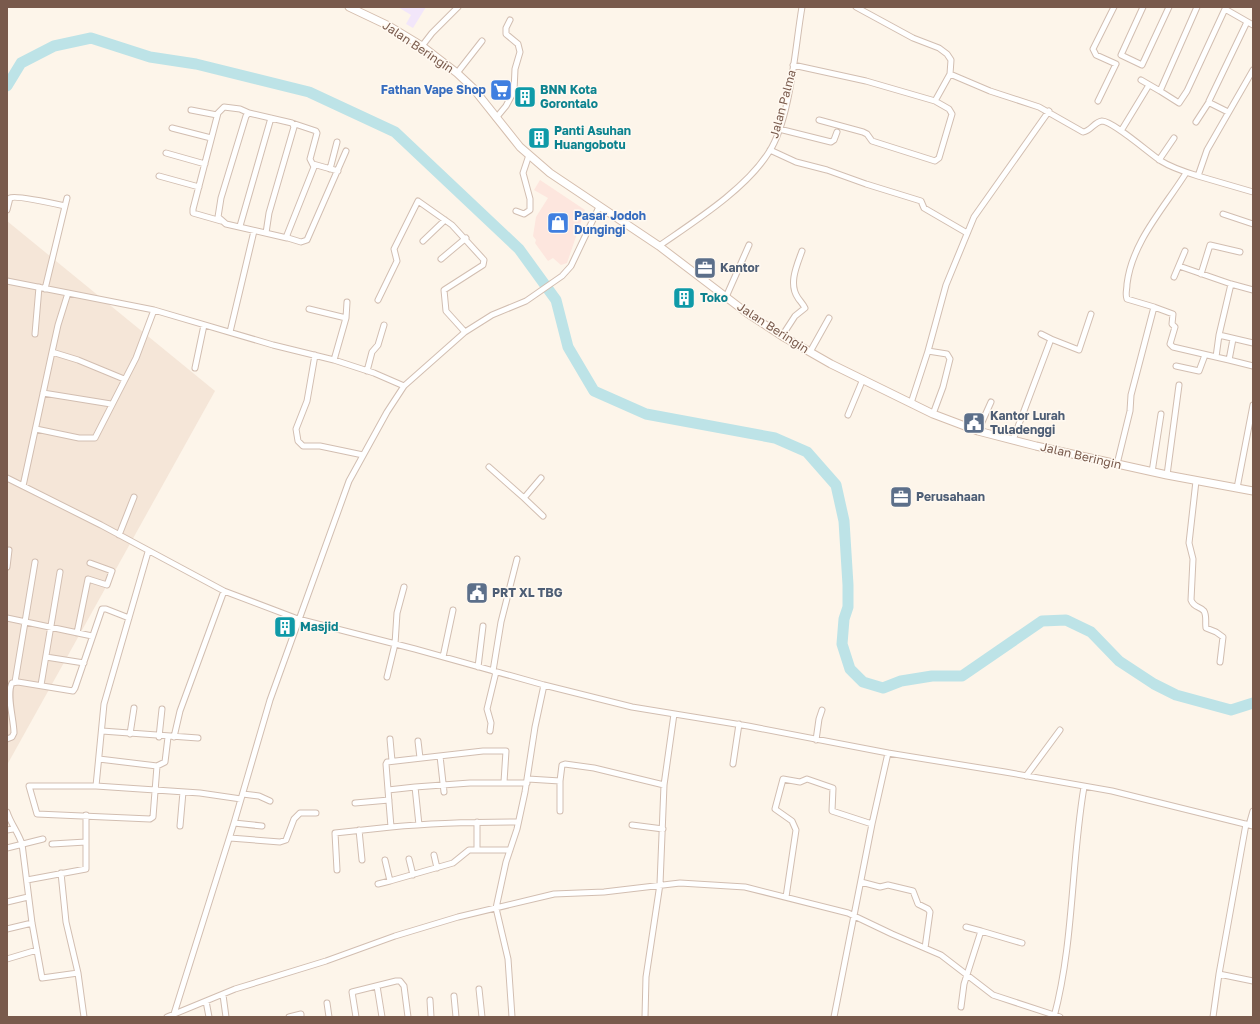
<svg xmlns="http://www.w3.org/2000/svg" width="1260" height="1024" font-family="'Golos Text',sans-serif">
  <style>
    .residential { fill: #f5e6d8 }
    .commercial { fill: #fde6de }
    .education { fill: #f2e6fa }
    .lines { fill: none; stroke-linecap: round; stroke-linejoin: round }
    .river { stroke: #bde3e7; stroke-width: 11 }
    .street-casing { stroke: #d2beb1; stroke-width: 7 }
    .secondary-casing { stroke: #d5beae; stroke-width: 9 }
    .street { stroke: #fff; stroke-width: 5 }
    .secondary { stroke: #fff; stroke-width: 7 }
    .labels { text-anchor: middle; stroke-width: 3; stroke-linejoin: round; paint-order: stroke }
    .street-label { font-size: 12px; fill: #795a4c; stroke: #fff9f1 }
    .shop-label { font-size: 12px; font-weight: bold; fill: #366cbe; stroke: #fff9f1; text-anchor: end }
    .culture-label { font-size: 12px; font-weight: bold; fill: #0d838f; stroke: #fff9f1; text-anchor: start }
    .service-label { font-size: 12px; font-weight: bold; fill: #4e5e75; stroke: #fff9f1; text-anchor: start }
  </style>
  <rect width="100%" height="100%" fill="#fdf5ea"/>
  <!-- residential -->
  <path class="residential" d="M7 221 215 391 7 765Z"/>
  <!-- commercial -->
  <path class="commercial" d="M540 180 585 210 567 263 561 265 553 258 548 261 535 243 536 240 533 236 536 217 548 198 534 190Z"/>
  <!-- education -->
  <path class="education" d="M398 7H426L413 28 406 24 411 15Z"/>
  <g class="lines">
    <!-- river -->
    <path class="river" d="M7 86 21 63 54 46 91 38 150 57 196 64 309 92 395 132 519 249 556 300 568 347 594 391 646 414 775 438 807 452 836 485 844 521 848 585V607L844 619 842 644 850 669 863 682 883 688 901 681 932 676H962L1042 621 1066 620 1091 632 1119 661 1154 684 1176 695 1231 710 1253 703"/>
    <!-- street casing -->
    <g class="street-casing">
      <path id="street" d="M1143 7 1121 55 1142 65 1169 7
        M1197 7 1160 91 1179 103 1187 91 1225 9
        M1226 7 1225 9 1253 25
        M422 46 432 33 458 7
        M793 65 866 81 935 101 950 74 951 60 947 54 939 48 913 38 856 7
        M457 73 482 41
        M950 74 990 91 1039 107 1083 132C1091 131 1094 122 1102 121 1113 121 1150 154 1161 161 1172 168 1185 172 1198 176L1207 150 1253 70
        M1141 80 1160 91
        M1098 101 1116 64 1096 55 1093 49 1114 7
        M191 110 217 115
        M1228 112 1210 103 1209 101 1247 22
        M496 118 506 106 514 91 515 69 520 52 518 44 506 34V28L510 20
        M819 120 863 132 867 134 872 141 935 161 939 158 952 114 949 109 935 101
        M1196 122 1209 102
        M292 123 316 131 317 133 310 159 314 167 287 235 288 238 301 242 307 240 346 151
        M172 128 211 138
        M779 129 831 142 834 140 837 132
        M1121 131 1149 85
        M770 150 796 162 827 170 866 184 921 201 924 208 967 233
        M166 153 205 164
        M1159 160 1174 138
        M313 164 338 171
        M330 169 337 142
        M159 176 199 187
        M1198 176 1253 192
        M7 210 10 198C15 195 56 204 65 206
        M516 211 524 214 530 210V199L523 173 529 155
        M1223 214 1253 224
        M221 221 193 213V209L218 113 224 107 240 109 249 113
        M240 226 271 118
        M266 233 269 213 294 127 292 123 249 113 246 116 221 198 218 217 226 224 287 238
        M423 241 445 220
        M659 246C695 221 746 189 769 152 791 118 795 47 802 7
        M441 259 466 238
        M1179 266 1231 284 1253 290
        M1201 274 1210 245 1240 252
        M1174 277 1185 251
        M7 281 154 310 273 345 334 360 374 373 404 386
        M45 289 67 198
        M68 293 58 325 52 352 78 360 124 379
        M726 297 749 245
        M378 300 397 261 394 249 418 201 452 225 484 260 483 265 444 290 446 311 465 332
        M1154 307 1173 314 1172 324 1175 327 1170 344 1173 347 1216 357 1219 335 1253 343
        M309 309 346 318
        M230 332 254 231
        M35 334 39 287
        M1041 334 1051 339
        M1219 335 1231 284
        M782 336 795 316 805 308C803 304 800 301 798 298 788 284 797 265 802 251
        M810 352 829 318
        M315 355 307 401 296 429 298 441 303 446H320L363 455
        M1216 357 1229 360 1233 339
        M334 360 346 318 347 302
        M1229 360 1253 366
        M1176 366 1199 371 1205 355
        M195 368 204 325
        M367 371 372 352 378 345 384 325
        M43 393 111 404
        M911 403 928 351
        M933 414 943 387 950 359 947 354 928 351 946 285 974 217 1049 111
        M848 415 863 379
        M36 429 79 438H95L136 358 154 310
        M978 431 991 402
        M1013 440 1051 339 1079 350 1091 314
        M1117 464 1130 411 1131 395 1154 307 1127 299C1125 294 1127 290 1127 284 1132 242 1164 208 1186 173
        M489 467 524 498 541 478
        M1152 472 1161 414
        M1167 475 1179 385
        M7 478 101 525 224 591 298 619 415 649 544 685 632 707 748 726 888 753 1005 772 1112 791 1253 826
        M1196 481 1189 543 1193 559 1191 600C1194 608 1200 606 1204 611 1207 616 1205 623 1206 628L1216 632 1223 637 1220 662
        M23 486 52 352
        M1237 488 1253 405
        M524 498 543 516
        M119 535 134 497
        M148 552 104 704 96 786 200 793 241 799
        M7 567 9 550
        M7 618 92 636
        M77 633 88 579 107 585 112 571 90 563
        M46 657 84 663
        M443 657 453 610
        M478 667 483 626
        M493 671 501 622 517 559
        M387 677 395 644 397 613 404 587
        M15 682 35 562
        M41 685 60 572
        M102 731 198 738
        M490 731 491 723 487 709 496 672
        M130 734 134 708
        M159 737 162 709
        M174 737 180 711 224 591
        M7 739 12 737 14 733C14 720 6 694 12 683L18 682 73 691 75 688 102 609H106L129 618
        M390 739 392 761
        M816 740 819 719 822 710
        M418 741 420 758
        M440 756 444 792
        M99 759 157 766 165 762 168 737
        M733 764 739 724
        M1026 776 1060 730
        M528 779 560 781V811
        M560 781 562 765 565 764 594 768 664 785
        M96 786H29L37 814 150 819 153 817 157 766
        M415 787 470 783H527
        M388 790 386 764 387 762 483 751H506L504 782
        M243 794 259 796 270 801
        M355 803 389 800
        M7 812C11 824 18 832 22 844L32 923 42 978 78 973
        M234 823 262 826
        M419 825 415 787 388 790 391 827C433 823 476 822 518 822
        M632 825 663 829
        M1249 825 1253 811
        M180 826 183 792
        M7 830 13 829
        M359 830 362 860
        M230 838 280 842 286 840 294 819 300 813H316
        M52 844 86 842
        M7 848 43 839
        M477 849V822
        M434 855 437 868
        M409 859 413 875
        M385 860 390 881 453 863 469 850H510
        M337 870 335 833 391 827
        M61 873 66 922 78 973 84 1017
        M27 880 86 869V815
        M861 882 880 887 888 885 913 891 918 904 928 909 930 912 925 948
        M378 884 390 881
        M786 897 796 830 792 821 775 809 783 779 800 782 807 779 833 788 832 811 872 824
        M7 902 28 897
        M966 927 981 931
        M7 929 32 923
        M7 959 37 950
        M1219 974 1253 981
        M377 986 382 1017
        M479 989 482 1017
        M223 995 226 1017
        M454 996 456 1017
        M430 1000 431 1017
        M206 1001 209 1017
        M327 1003 329 1017
        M961 1007 964 984 981 931 1022 943
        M167 1017 235 989 326 961 395 936 458 917 554 894 604 892 680 883 745 887 848 913 892 934 941 955 993 995 1060 1017
        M173 1017 234 823 270 700 349 481 387 412 404 386 465 332 492 315 526 301 562 276 571 266 599 207
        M289 1017 301 1014V1017
        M356 1017 352 992 396 981H400L404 986 408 1017
        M512 1017 508 959 496 908 506 862 517 829 525 792 535 727 544 685
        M645 1017 646 977 660 884 664 785 674 714
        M834 1017 872 824 888 753
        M1054 1017C1074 942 1071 863 1084 787
        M1213 1017 1219 974 1246 824"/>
    </g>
    <!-- secondary casing -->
    <g class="secondary-casing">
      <path id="secondary" d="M349 7 389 26 422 46 457 73 473 88 520 147 550 173 659 246 747 313 782 336 831 364 933 414 978 431 1036 446 1167 475 1253 491"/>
    </g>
    <!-- street -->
    <use href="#street" class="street"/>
    <!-- secondary -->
    <use href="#secondary" class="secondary"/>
  </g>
  <!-- icons -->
  <defs>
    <g id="supermarket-square" transform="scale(1.15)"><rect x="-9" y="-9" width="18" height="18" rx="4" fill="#3f7fe0" stroke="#fff9f1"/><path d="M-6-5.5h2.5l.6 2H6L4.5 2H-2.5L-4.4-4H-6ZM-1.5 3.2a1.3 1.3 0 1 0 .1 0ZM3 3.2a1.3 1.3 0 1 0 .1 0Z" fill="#fff"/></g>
    <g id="building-square" transform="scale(1.15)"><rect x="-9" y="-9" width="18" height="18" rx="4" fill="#0f9aa8" stroke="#fff9f1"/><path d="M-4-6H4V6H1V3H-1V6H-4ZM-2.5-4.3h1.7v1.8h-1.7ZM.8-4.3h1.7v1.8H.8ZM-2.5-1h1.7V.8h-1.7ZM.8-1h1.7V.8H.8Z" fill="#fff"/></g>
    <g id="shop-square" transform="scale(1.15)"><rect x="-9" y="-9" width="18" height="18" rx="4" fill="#3f7fe0" stroke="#fff9f1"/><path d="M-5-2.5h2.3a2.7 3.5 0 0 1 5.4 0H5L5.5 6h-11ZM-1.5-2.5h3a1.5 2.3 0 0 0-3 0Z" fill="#fff"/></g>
    <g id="office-square" transform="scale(1.15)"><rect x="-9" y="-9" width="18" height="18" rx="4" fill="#5c6f8a" stroke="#fff9f1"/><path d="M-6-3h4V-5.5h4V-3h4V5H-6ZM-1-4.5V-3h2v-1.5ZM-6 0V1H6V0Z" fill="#fff"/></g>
    <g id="civic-square" transform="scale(1.15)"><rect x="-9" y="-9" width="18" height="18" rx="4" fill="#5c6f8a" stroke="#fff9f1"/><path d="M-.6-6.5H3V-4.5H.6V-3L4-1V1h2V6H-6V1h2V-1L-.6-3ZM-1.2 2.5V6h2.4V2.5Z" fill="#fff"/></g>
  </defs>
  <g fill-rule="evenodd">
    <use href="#supermarket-square" x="501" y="90"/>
    <use href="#building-square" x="525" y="97"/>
    <use href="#building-square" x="539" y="138"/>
    <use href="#shop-square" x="558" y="223"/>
    <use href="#office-square" x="705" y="268"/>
    <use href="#building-square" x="684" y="298"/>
    <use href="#civic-square" x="974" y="423"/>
    <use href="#office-square" x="901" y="497"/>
    <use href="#civic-square" x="477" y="593"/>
    <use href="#building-square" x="285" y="627"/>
  </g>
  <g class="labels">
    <!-- street labels -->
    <g class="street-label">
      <text transform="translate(418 47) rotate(34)" y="4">Jalan Beringin</text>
      <text transform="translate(783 104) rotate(-75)" y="4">Jalan Palma</text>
      <text transform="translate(773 328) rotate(33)" y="4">Jalan Beringin</text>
      <text transform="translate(1081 456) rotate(13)" y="4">Jalan Beringin</text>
    </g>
    <!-- shop labels -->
    <g class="shop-label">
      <text x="486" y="94">Fathan Vape Shop</text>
      <text x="574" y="220" text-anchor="start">Pasar Jodoh<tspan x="574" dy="14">Dungingi</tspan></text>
    </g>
    <!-- culture labels -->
    <g class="culture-label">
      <text x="540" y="94">BNN Kota<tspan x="540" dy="14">Gorontalo</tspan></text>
      <text x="554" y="135">Panti Asuhan<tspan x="554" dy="14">Huangobotu</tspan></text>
      <text x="700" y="302">Toko</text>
      <text x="300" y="631">Masjid</text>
    </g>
    <!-- service labels -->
    <g class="service-label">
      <text x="720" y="272">Kantor</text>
      <text x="990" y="420">Kantor Lurah<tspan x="990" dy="14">Tuladenggi</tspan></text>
      <text x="916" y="501">Perusahaan</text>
      <text x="492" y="597">PRT XL TBG</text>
    </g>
  </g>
  <!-- border -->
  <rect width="1260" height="1024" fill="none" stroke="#795a4c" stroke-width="16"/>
</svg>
